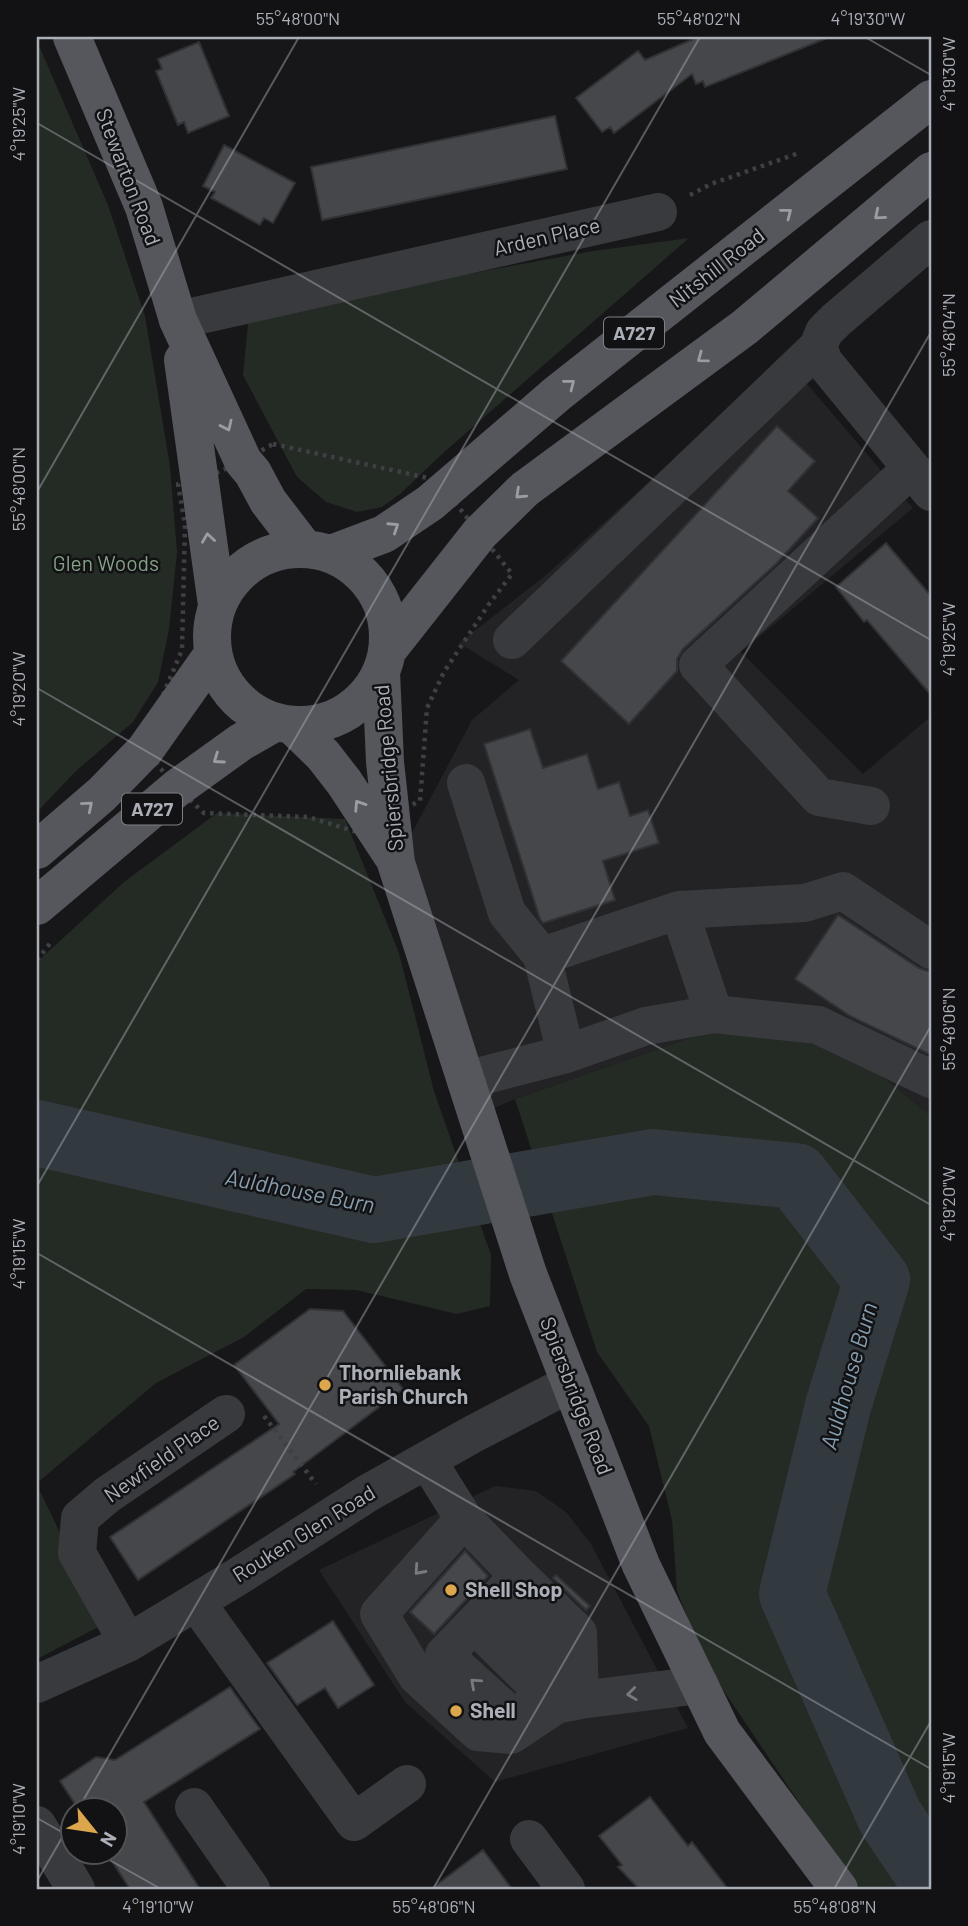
<svg xmlns="http://www.w3.org/2000/svg" width="968" height="1926" font-family="Barlow,sans-serif">
  <style>
    .built { fill: #232326 }
    .green { fill: #242a24 }
    .lines { fill: none; stroke-linecap: round; stroke-linejoin: round }
    .river { stroke: #323a40; stroke-width: 66 }
    .building { fill: #46474b; stroke: #313235; stroke-width: 2 }
    .path { stroke: #3f4044; stroke-width: 4.5; stroke-dasharray: 3.5 5; stroke-linecap: butt }
    .minor { stroke: #393a3d; stroke-width: 38 }
    .major { stroke: #55575c; stroke-width: 38 }
    .oneway { stroke: #9a9da5 }
    .oneway2 { stroke: #787a80 }
    .ticks { fill: none; stroke: #abafb7; stroke-width: 2; stroke-opacity: 0.45 }
    .poi-dot { fill: #dca64c; stroke: #121214; stroke-width: 2.5 }
    .labels { text-anchor: middle; stroke-width: 5; stroke-linejoin: round; paint-order: stroke }
    .shield { fill: #121214; stroke: #7d8086; stroke-width: 2 }
    .shield-label { font-size: 19px; font-weight: bold; fill: #abafb7 }
    .street-label { font-size: 21px; fill: #abafb7; stroke: #121214 }
    .park-label { font-size: 21px; fill: #84a085; stroke: #121214 }
    .poi-label { font-size: 21px; font-weight: bold; fill: #abafb7; stroke: #121214; text-anchor: start }
    .water-label { font-size: 23px; font-style: italic; fill: #869dae; stroke: #121214 }
    .neatline { fill: none; stroke: #abafb7; stroke-width: 2.5 }
    .ticks-label { font-size: 18px; text-anchor: middle; fill: #abafb7 }
  </style>
  <rect width="100%" height="100%" fill="#171719"/>
  <!-- built -->
  <path class="built" d="M785 358 913 508 741 652 863 774 931 716V1116L836 1039 721 1027 515 1099 477 1116 396 863 472 720 519 680 459 643 546 575Z
    M495 1486 536 1491 566 1512 591 1544 688 1728 495 1782 405 1702 319 1570Z"/>
  <!-- green -->
  <path class="green" d="M37 41 108 205 145 316 170 466 177 552 169 630 158 682 133 722 77 770 37 812Z
    M689 238 442 454 400 494 382 507 357 512 326 502 297 477 243 375 249 314 593 251Z
    M217 813 345 819 399 953 434 1091 491 1255 490 1306 457 1314 356 1290 306 1289 244 1337 156 1383 37 1483V962L124 882Z
    M721 1027 836 1039 931 1116V1889H861L848 1875 707 1666 677 1591 672 1520 649 1426 597 1352 515 1099Z
    M37 1485 104 1624 37 1659Z"/>
  <g class="lines">
    <!-- river -->
    <path class="river" d="M37 1133 374 1210 653 1162 796 1176 877 1280 838 1406 792 1594 890 1817 931 1878"/>
  </g>
  <!-- building -->
  <path class="building" d="M698 37 827 38 705 87 703 81 696 84 692 74 614 133 610 127 602 132 576 98 638 51 645 60Z
    M199 42 229 116 188 133 184 122 178 125 156 71 162 69 158 59Z
    M555 116 567 169 322 220 311 167Z
    M224 145 295 183 273 223 264 218 260 225 235 211 211 198 215 192 203 186Z
    M777 426 815 461 788 491 818 518 776 564 683 649 677 659V671L629 724 561 661Z
    M886 543 931 596V695L867 620 864 622 836 587Z
    M530 729 543 768 587 754 598 789 619 782 630 816 648 810 659 843 603 861 615 900 543 923 540 919 484 744Z
    M838 915 919 968 931 972V1055L850 1016 795 979Z
    M310 1309 343 1311 403 1389 293 1472 295 1474 138 1580 110 1537 279 1424 234 1365Z
    M465 1551 488 1576 434 1634 410 1612Z
    M556 1575 590 1606 586 1610 553 1578Z
    M333 1621 374 1685 338 1708 325 1688 297 1705 267 1663Z
    M230 1687 260 1729 144 1802 200 1889H130L106 1852H116V1810H79L60 1781 96 1757 115 1760Z
    M650 1797 688 1846 692 1842 728 1889H639L618 1867 622 1865 599 1836Z
    M483 1850 512 1889H431Z"/>
  <g class="lines">
    <!-- path -->
    <path class="path" d="M690 195 711 184 799 153
      M273 444 428 478 445 490 512 574 489 604 444 672 427 708 420 801 372 824 360 833 308 817 204 813 177 788 145 750 137 744 160 702 182 650 185 525 178 484C213 478 243 461 273 444Z
      M37 960 52 941
      M264 1416 316 1484"/>
    <!-- minor -->
    <path class="minor" d="M178 320 658 212
      M818 347 824 362 931 492
      M512 640 818 347 824 332 836 320 931 239
      M466 783 507 913 542 956
      M871 806 819 797 698 665 911 469
      M679 910 805 903 843 891 931 950
      M566 1054 542 956 679 910 714 1014
      M466 1080 566 1054 646 1026 714 1014 818 1025 931 1079
      M427 1460 464 1519 518 1575 578 1633 580 1700 700 1685
      M464 1519 379 1614 417 1676 478 1732 511 1735 556 1705 474 1624
      M196 1602 354 1822 407 1784
      M494 1603 444 1655 509 1714 580 1700 557 1658 494 1603 518 1575
      M128 1643 77 1553 80 1518 107 1495 226 1414
      M37 1684 128 1643 237 1577 368 1493 473 1434 571 1383
      M194 1807 251 1889
      M37 1825 76 1889
      M529 1839 566 1889"/>
    <!-- major -->
    <path class="major" d="M72 37 144 207 178 320 243 461 253 473 268 501 304 548
      M183 360 217 605
      M212 637a88 88 0 1 1 176 0a88 88 0 1 1-176 0Z
      M331 554 384 534 430 503 558 393 931 99
      M387 651 480 533 525 489 745 327 931 171
      M381 672 385 762 396 863 528 1274 641 1565 722 1732 839 1889
      M292 725 323 755 344 782 392 855
      M37 850 102 794 145 750 213 654
      M37 906 177 788 241 742 276 722"/>
  </g>
  <!-- one-way arrows -->
  <defs><path id="oneway-chevron" d="M-2-3.5L2.5 0L-2 3.5" fill="none" stroke-width="1.6" stroke-linecap="round" stroke-linejoin="round" transform="scale(1.75)"/></defs>
  <g class="oneway">
    <use href="#oneway-chevron" transform="translate(787 213) rotate(-38)"/>
    <use href="#oneway-chevron" transform="translate(879 215) rotate(140)"/>
    <use href="#oneway-chevron" transform="translate(702 358) rotate(144)"/>
    <use href="#oneway-chevron" transform="translate(570 384) rotate(-38)"/>
    <use href="#oneway-chevron" transform="translate(227 426) rotate(65)"/>
    <use href="#oneway-chevron" transform="translate(520 494) rotate(137)"/>
    <use href="#oneway-chevron" transform="translate(394 527) rotate(-33)"/>
    <use href="#oneway-chevron" transform="translate(208 538) rotate(-98)"/>
    <use href="#oneway-chevron" transform="translate(218 759) rotate(145)"/>
    <use href="#oneway-chevron" transform="translate(359 805) rotate(-123)"/>
    <use href="#oneway-chevron" transform="translate(88 806) rotate(-40)"/>
  </g>
  <g class="oneway2">
    <use href="#oneway-chevron" transform="translate(419 1570) rotate(132)"/>
    <use href="#oneway-chevron" transform="translate(475 1683) rotate(-138)"/>
    <use href="#oneway-chevron" transform="translate(632 1694) rotate(173)"/>
  </g>
  <!-- ticks -->
  <path class="ticks" d="M865 37 931 75M37 123 931 640M37 492 299 37M37 688 931 1205M37 1186 700 37M37 1253 931 1769M77 1811 931 332M37 1818 74 1839M97 1853 161 1889M37 1881 74 1817M433 1889 931 1026M834 1889 931 1721"/>
  <!-- markers -->
  <g class="poi-dot">
    <circle cx="325" cy="1385" r="7"/>
    <circle cx="451" cy="1590" r="7"/>
    <circle cx="456" cy="1711" r="7"/>
  </g>
  <g class="labels">
    <!-- shield labels -->
    <g class="shield">
      <rect x="604" y="317.5" width="60" height="31" rx="5"/>
      <rect x="122" y="793.5" width="60" height="31" rx="5"/>
    </g>
    <g class="shield-label">
      <text x="634" y="340">A727</text>
      <text x="152" y="816">A727</text>
    </g>
    <!-- street labels -->
    <g class="street-label">
      <text transform="translate(128 177) rotate(69)" y="7">Stewarton Road</text>
      <text transform="translate(547 237) rotate(-13)" y="7">Arden Place</text>
      <text transform="translate(717 268) rotate(-38)" y="7">Nitshill Road</text>
      <text transform="translate(389 768) rotate(-95)" y="7">Spiersbridge Road</text>
      <text transform="translate(576 1396) rotate(69)" y="7">Spiersbridge Road</text>
      <text transform="translate(162 1459) rotate(-35)" y="7">Newfield Place</text>
      <text transform="translate(304 1534) rotate(-32)" y="7">Rouken Glen Road</text>
    </g>
    <!-- park labels -->
    <g class="park-label">
      <text x="106" y="571">Glen Woods</text>
    </g>
    <!-- poi labels -->
    <g class="poi-label">
      <text x="339" y="1380">Thornliebank<tspan x="339" dy="24">Parish Church</tspan></text>
      <text x="465" y="1597">Shell Shop</text>
      <text x="470" y="1718">Shell</text>
    </g>
    <!-- water labels -->
    <g class="water-label">
      <text transform="translate(300 1191) rotate(11)" y="8">Auldhouse Burn</text>
      <text transform="translate(849 1376) rotate(-74)" y="8">Auldhouse Burn</text>
    </g>
  </g>
  <!-- border -->
  <rect width="968" height="1926" fill="none" stroke="#121214" stroke-width="77"/>
  <!-- north arrow -->
  <g transform="translate(94 1831) rotate(120)"><circle r="33" fill="#121214" stroke="#4f5155" stroke-width="2"/>
  <path d="M0-5L12 26L0 18L-12 26Z" fill="#dca64c"/>
  <text y="-10" font-size="19" font-weight="bold" text-anchor="middle" fill="#abafb7">N</text>
  </g>
  <rect x="38" y="38" width="892" height="1850" class="neatline"/>
  <g class="ticks-label">
    <text x="298" y="25">55°48'00"N</text>
    <text x="699" y="25">55°48'02"N</text>
    <text x="868" y="25">4°19'30"W</text>
    <text transform="translate(949 74) rotate(-90)" y="6">4°19'30"W</text>
    <text transform="translate(19 124) rotate(-90)" y="6">4°19'25"W</text>
    <text transform="translate(949 335) rotate(-90)" y="6">55°48'04"N</text>
    <text transform="translate(19 489) rotate(-90)" y="6">55°48'00"N</text>
    <text transform="translate(949 639) rotate(-90)" y="6">4°19'25"W</text>
    <text transform="translate(19 689) rotate(-90)" y="6">4°19'20"W</text>
    <text transform="translate(949 1029) rotate(-90)" y="6">55°48'06"N</text>
    <text transform="translate(949 1204) rotate(-90)" y="6">4°19'20"W</text>
    <text transform="translate(19 1254) rotate(-90)" y="6">4°19'15"W</text>
    <text transform="translate(949 1768) rotate(-90)" y="6">4°19'15"W</text>
    <text transform="translate(19 1819) rotate(-90)" y="6">4°19'10"W</text>
    <text x="158" y="1913">4°19'10"W</text>
    <text x="434" y="1913">55°48'06"N</text>
    <text x="835" y="1913">55°48'08"N</text>
  </g>
</svg>
